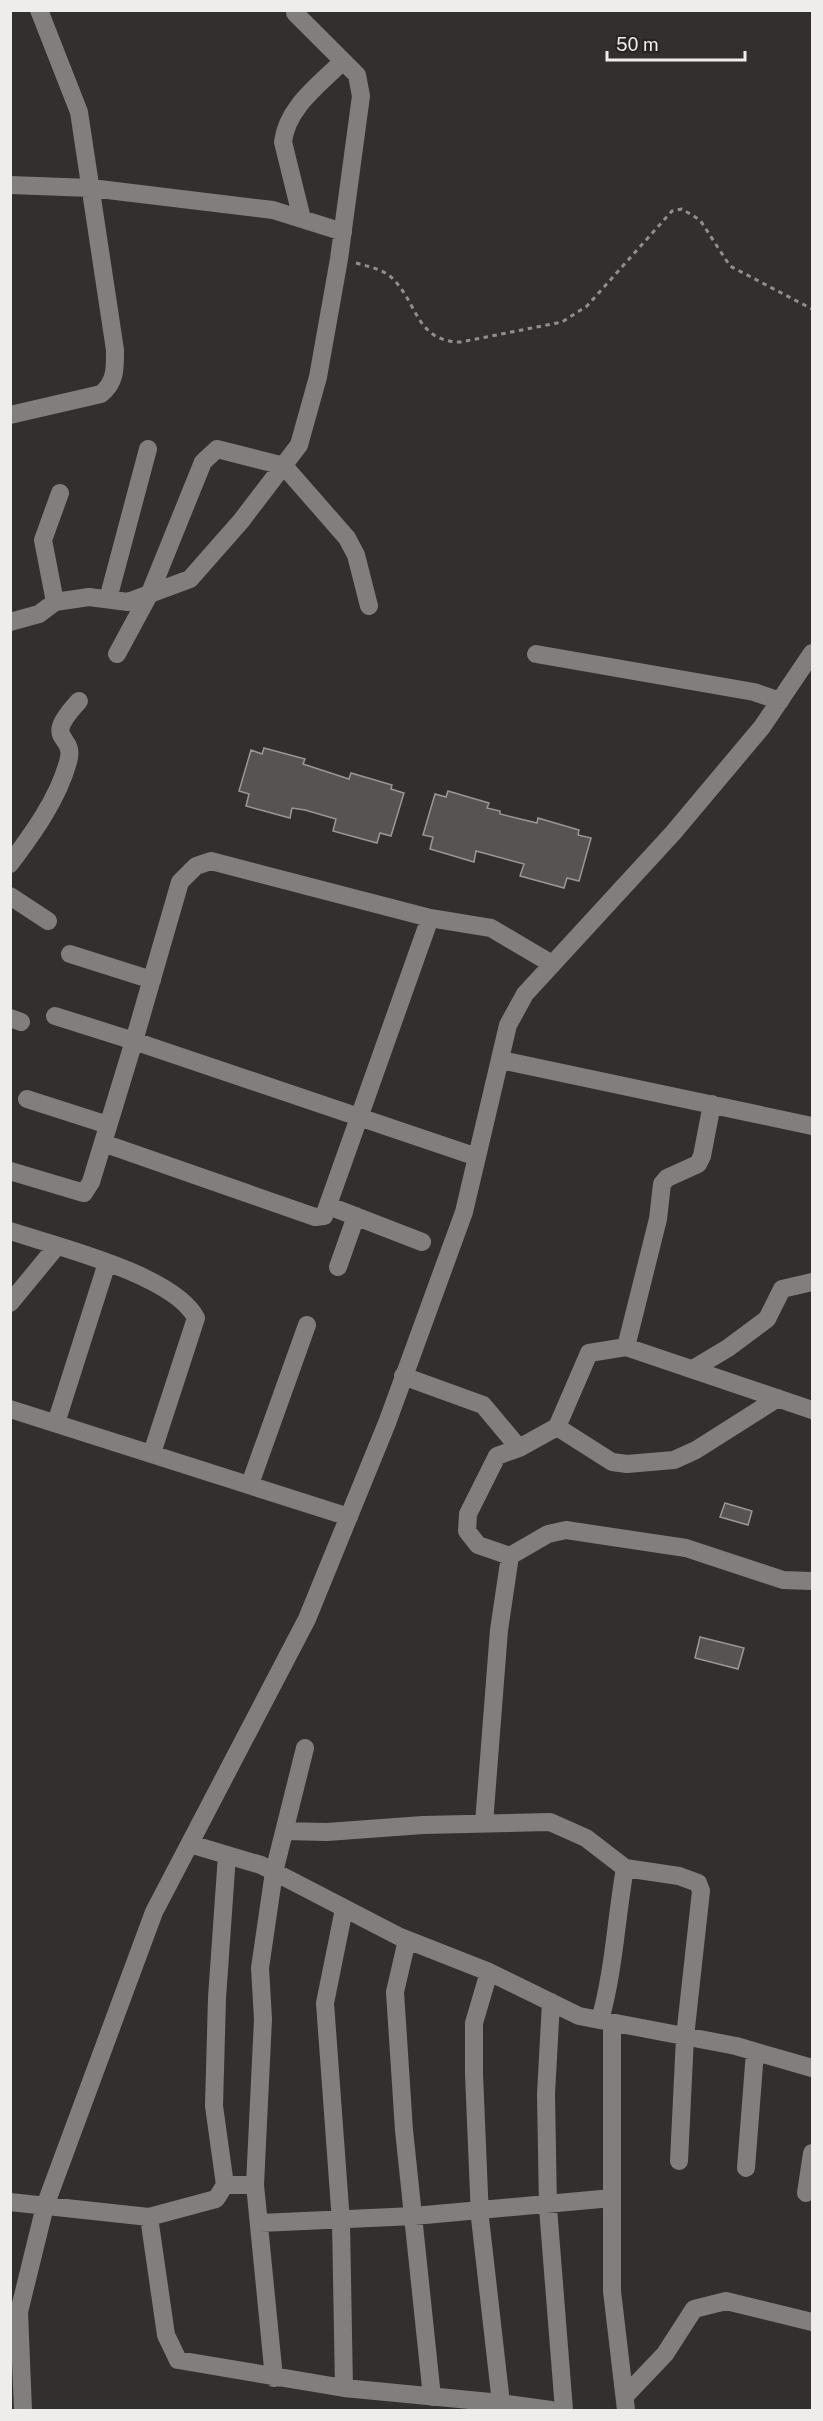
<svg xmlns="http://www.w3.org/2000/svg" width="823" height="2421" viewBox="0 0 823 2421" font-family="'Public Sans',sans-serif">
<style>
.building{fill:#585353;stroke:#9c9797;stroke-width:1.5}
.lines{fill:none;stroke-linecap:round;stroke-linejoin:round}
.path{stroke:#918e8d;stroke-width:3;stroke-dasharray:4.5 4.5;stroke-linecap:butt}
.minor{stroke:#837e7e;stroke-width:18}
</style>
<rect width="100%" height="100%" fill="#332f2f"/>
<path class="building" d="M264 748 305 759 303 764 349 779 351 773 392 785 391 789 404 793 391 836 380 833 377 843 333 831 336 819 305 810 292 808 290 818 246 806 249 794 239 791 251 750 262 754Z
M448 791 489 803 487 808 500 811V814L537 823 538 818 579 830 578 835 591 838 579 881 567 878 564 888 520 876 524 864 476 851 474 862 430 849 433 837 423 835 435 794 446 797Z
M725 1503 752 1511 748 1525 720 1517Z
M700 1637 744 1648 738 1669 695 1658Z"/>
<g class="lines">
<path class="path" d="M356 263C370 267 384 269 394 280 418 305 417 342 461 342L562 322 587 306 672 211 682 209 700 220 730 266 812 309"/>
<path class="minor" d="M10 185 91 188 273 210 343 232
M302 219 283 142C287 107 320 84 343 61
M10 415 101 394C116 382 115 368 115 350L79 112 39 10
M108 599 148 449
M55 602 43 540 60 493
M10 622 39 614 55 602 89 597 128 602 190 579 241 521 299 445 318 377 339 259 361 96 357 75 295 13
M117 654 150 593 203 462 217 449 284 466 347 538 356 555 369 606
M536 654 754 692 780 701
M10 864C33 833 58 799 68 762 77 732 39 744 79 701
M10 896 48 921
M430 918 491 928 552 964
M70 954 152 980
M55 1016 134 1041 180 882 196 866 211 861 430 918 324 1216 315 1217 103 1143
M10 1018 21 1022
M501 1060 812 1126
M27 1099 108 1125
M10 1171 84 1193 91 1182 134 1041 477 1157
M329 1206 422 1242
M10 1231C56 1246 174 1275 196 1318L152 1453
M338 1267 356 1216
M10 1303 57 1246
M626 1347 658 1219 662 1184 667 1178 698 1164 702 1156 712 1104
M693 1369 728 1348 767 1319 782 1289 812 1282
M403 1376 483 1405 519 1448
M10 1409 349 1517
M56 1423 107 1263
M557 1427 612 1462 627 1464 674 1460 696 1450 778 1398
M250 1484 307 1325
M510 1556 548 1534 566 1530 686 1548 783 1580 812 1581
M484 1823 499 1630 510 1556 478 1545 467 1531 468 1514 497 1456 519 1448 557 1427 589 1353 626 1347 812 1410
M284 1831 327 1832 423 1825 550 1822 586 1838 625 1868 679 1876 698 1883 701 1891 685 2037 679 2161
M190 1844 261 1865 400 1937 489 1972 579 2016 736 2046 812 2068
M227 1855 217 1998 214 2106 225 2185H255
M407 1940 395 1992 404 2130 432 2397
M489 1972 474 2023V2074L480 2218 501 2403
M551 2002 546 2094 548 2208 564 2410
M600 2020C614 1971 616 1919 625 1868
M612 2023V2291L626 2410
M746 2168 755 2052
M806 2193 812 2153
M10 2202 149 2217 166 2335 178 2360 344 2388 501 2403 551 2410
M149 2217 216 2199 225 2185
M260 2223 414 2216 612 2198
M274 2378 255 2185 263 2019 260 1968 274 1872 305 1748
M344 2388 341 2222 325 2003 344 1909
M625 2396 665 2354 694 2309 726 2301 812 2322
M23 2410 19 2312 45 2206 154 1912 307 1619 387 1423 464 1212 508 1025 525 994 673 833 762 727 812 653"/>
</g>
<rect width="823" height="2421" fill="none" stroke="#efedec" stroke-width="24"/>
<path d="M607 51v9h138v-9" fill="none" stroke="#efedec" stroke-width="3"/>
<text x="616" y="51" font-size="18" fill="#efedec" stroke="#292525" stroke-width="4.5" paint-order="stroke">50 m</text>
</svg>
